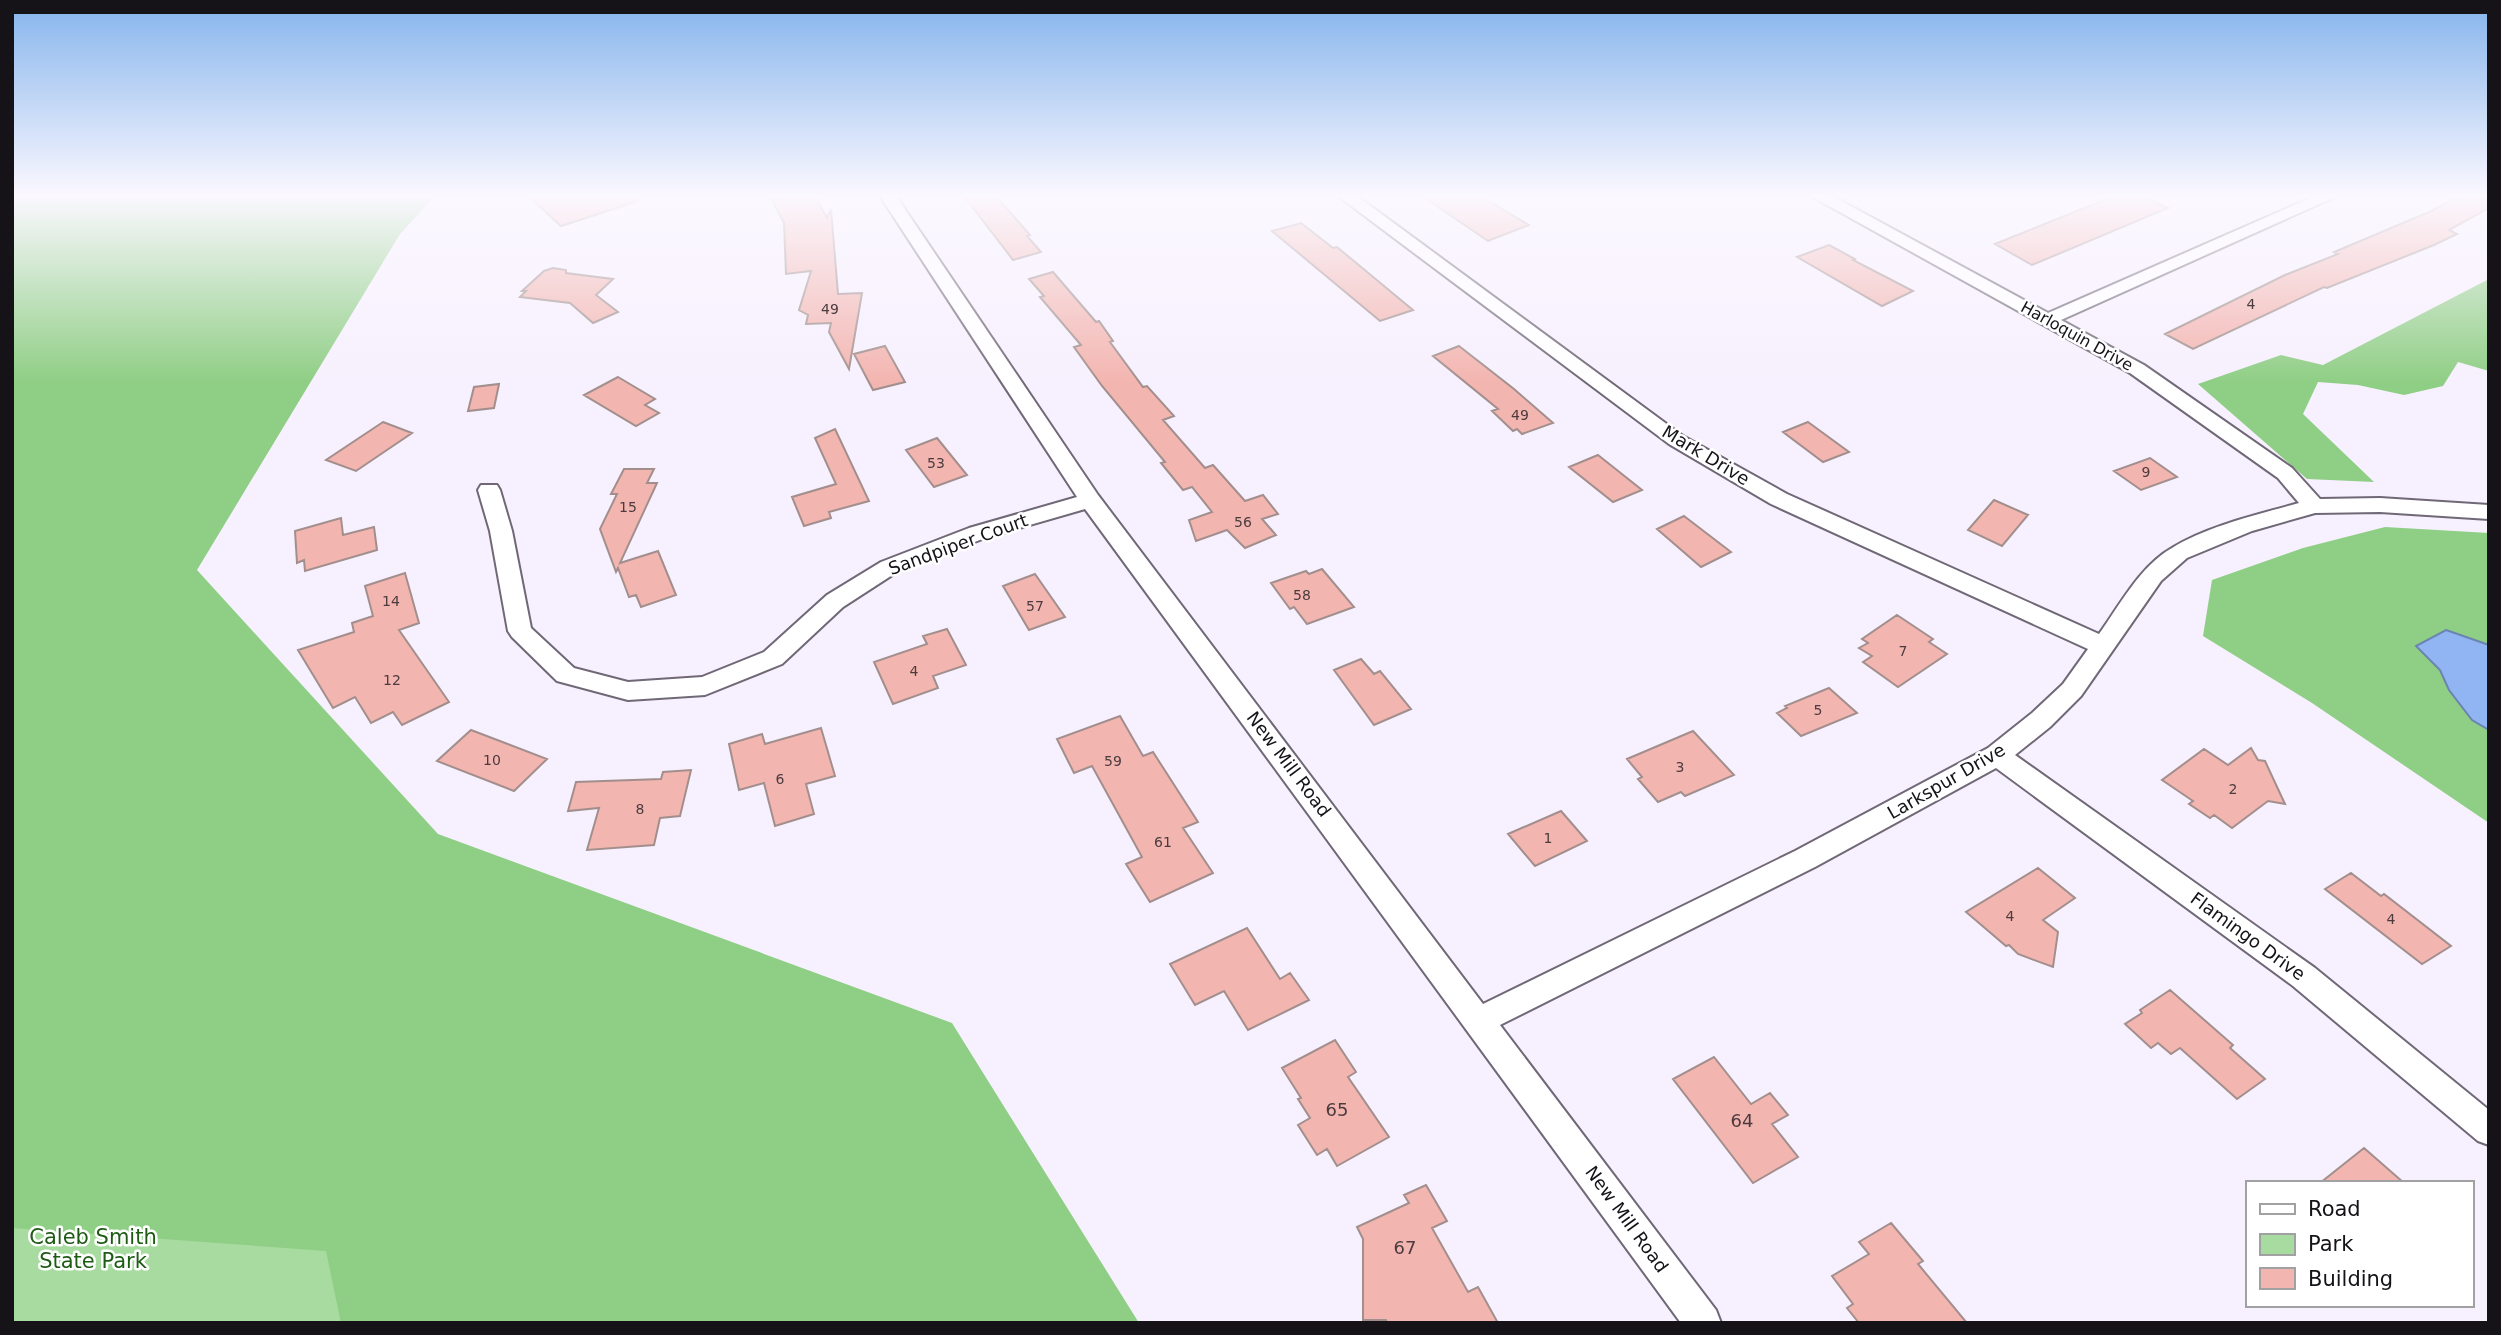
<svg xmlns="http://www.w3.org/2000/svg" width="2501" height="1335" viewBox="0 0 2501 1335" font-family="'DejaVu Sans',sans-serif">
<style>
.green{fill:#a8db9f}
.forest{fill:#8fce85}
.water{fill:#90b5f2;stroke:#6b84b1;stroke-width:2}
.building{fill:#f3b5b0;stroke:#a28f8d;stroke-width:2}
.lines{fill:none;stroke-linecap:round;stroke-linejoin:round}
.minor-casing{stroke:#706876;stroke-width:4}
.minor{fill:#fff;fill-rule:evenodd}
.labels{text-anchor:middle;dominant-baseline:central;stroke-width:5;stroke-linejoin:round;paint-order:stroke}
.number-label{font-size:14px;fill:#4c3b3e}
.far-street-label{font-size:16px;fill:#151218;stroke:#fff}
.street-label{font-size:18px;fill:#151218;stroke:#fff}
.near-number-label{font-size:18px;fill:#4c3b3e}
.near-park-label{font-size:21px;fill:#1e5c14;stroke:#fff}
</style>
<rect width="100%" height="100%" fill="#f7f0fe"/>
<path class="green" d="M12 1160 946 1323H12Z"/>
<path class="forest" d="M12 196H435L400 234 197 570 438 834 952 1023 1139 1323H341L326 1251 12 1228Z
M2489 279V371L2458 362 2443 386 2404 395 2358 385 2318 382 2303 414 2374 482 2307 479 2198 384 2281 355 2323 365Z
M2385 527 2489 533V645L2416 646 2440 670 2449 690 2472 720 2489 730V823L2312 703 2203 636 2212 580 2303 548Z"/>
<path class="water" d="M2446 630 2489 645V730L2472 720 2449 690 2440 670 2416 646Z"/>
<path class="building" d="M528 196H637L638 201 561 226Z
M788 196H815L827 218 831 209 838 294 862 293 849 369 829 332 831 323 806 324 808 315 799 310 811 271 786 274 784 223 772 200Z
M964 196H996L1030 235 1027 236 1041 252 1013 260Z
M1422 196H1480L1529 225 1488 241Z
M2114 196H2142L2168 208 2032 265 1995 244Z
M2460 196H2489V208L2449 230 2457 234 2434 245 2327 288 2324 287 2193 349 2165 334 2285 275 2338 254 2334 252 2429 212Z
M1301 223 1333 248 1337 247 1413 310 1380 321 1272 231Z
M1829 245 1855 259 1853 260 1913 291 1882 306 1797 257Z
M553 268 566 270V273L613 279 596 295 618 312 593 323 570 303 520 297 526 291H522L544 271Z
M1053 272 1096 322 1099 321 1113 341 1110 342 1143 387 1147 386 1174 416 1163 420 1205 468 1213 465 1245 501 1263 495 1278 514 1262 519 1276 535 1245 548 1227 530 1196 541 1189 520 1212 512 1192 487 1183 490 1161 463 1165 462 1102 386 1074 347 1081 345 1040 297 1044 296 1029 279Z
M885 346 905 382 873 390 854 354Z
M1459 346 1514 389 1553 423 1522 434 1517 429 1513 431 1492 411 1498 409 1433 356Z
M618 377 655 399 645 405 659 413 636 426 584 395Z
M499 384 494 408 468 411 474 387Z
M383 422 412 433 356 471 326 460Z
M1808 422 1849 452 1823 462 1783 432Z
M835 429 869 501 829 512 831 518 804 526 792 497 836 484 815 438Z
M937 438 967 475 934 487 906 450Z
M1598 455 1642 490 1613 502 1569 467Z
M2150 458 2177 477 2141 490 2114 471Z
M624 469H654L647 483H657L620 563 658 551 676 595 641 607 636 595 629 597 618 568 616 572 600 529 617 494H611Z
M1994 500 2028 515 2002 546 1968 530Z
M1684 516 1731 552 1701 567 1657 529Z
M341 518 343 535 374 527 377 550 305 571 304 560 297 563 295 531Z
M1322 569 1354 607 1307 624 1294 607 1290 609 1271 583 1306 571 1309 574Z
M405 573 419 623 399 630 449 702 402 725 393 712 371 723 355 697 333 708 298 650 354 632 352 623 373 616 365 586Z
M1035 574 1065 617 1029 630 1003 586Z
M1897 615 1933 639 1929 642 1947 654 1898 687 1863 662 1872 656 1859 648 1868 643 1862 639Z
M947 629 966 665 933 676 938 688 893 704 874 662 927 644 923 636Z
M1361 659 1374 674 1380 671 1411 709 1374 725 1334 670Z
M1829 688 1857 713 1801 736 1777 713 1787 708 1785 706Z
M1120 716 1143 756 1153 752 1198 822 1183 828 1213 873 1150 902 1126 864 1142 857 1092 766 1074 773 1057 739Z
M821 728 835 776 806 784 814 814 775 826 764 783 739 790 729 744 762 734 765 744Z
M471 730 547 759 514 791 437 761Z
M1693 731 1734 775 1685 796 1681 792 1658 802 1638 779 1642 777 1627 759Z
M2251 748 2258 760 2265 761 2285 804 2268 801 2232 828 2214 815 2210 818 2189 804 2193 801 2162 780 2204 749 2228 765Z
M691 770 680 816 660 818 654 845 587 850 599 808 568 811 576 782 661 779 663 772Z
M1561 811 1587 841 1535 866 1508 834Z
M2038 868 2075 898 2043 920 2058 932 2053 967 2018 954 2009 945 2006 946 1966 912Z
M2351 873 2381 896 2384 894 2451 946 2422 964 2325 889Z
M1247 928 1280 979 1290 973 1309 1000 1248 1030 1224 991 1195 1005 1170 964Z
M2170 990 2233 1045 2230 1048 2265 1079 2237 1099 2180 1048 2171 1054 2158 1043 2151 1048 2125 1024 2142 1013 2140 1010Z
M1335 1040 1356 1072 1348 1077 1389 1137 1337 1166 1327 1149 1317 1155 1298 1125 1310 1118 1298 1099 1301 1098 1282 1068Z
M1714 1057 1751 1104 1770 1093 1788 1115 1772 1124 1798 1157 1753 1183 1673 1079Z
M2364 1148 2404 1183H2320Z
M1426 1185 1447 1221 1432 1228 1468 1292 1478 1287 1498 1323H1387L1386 1320H1363V1239L1357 1227 1409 1203 1404 1195Z
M1891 1223 1923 1261 1918 1264 1967 1323H1859L1847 1308 1853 1304 1832 1276 1869 1254 1859 1242Z"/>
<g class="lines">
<g class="minor-casing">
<path id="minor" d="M880 196H896L1098 495 1483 1004 1795 851 1988 748 2032 713 2063 684 2088 649 1771 504 1669 444 1338 196H1357L1683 436 1787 494 2099 634C2120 605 2140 566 2172 548 2207 526 2260 514 2299 503L2278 478 2130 373 1811 196H1832L2048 313 2315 196H2337L2061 320 2144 365 2292 468 2320 499 2380 498 2489 505V519L2380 512 2315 513 2252 531 2187 558 2161 581 2081 696 2050 727 2015 755 2315 968 2489 1110V1145L2478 1141 2293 986 1996 768 1815 867 1500 1025 1716 1310 1721 1323H1681L1085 509 985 538 897 572 843 607 782 664 705 695 628 700 557 681 512 637 508 631 490 531 478 490 481 485H497L500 490 512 531 531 628 574 668 628 682 702 677 764 652 827 595 881 562 969 528 1077 497Z"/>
</g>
<use href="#minor" class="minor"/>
</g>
<linearGradient id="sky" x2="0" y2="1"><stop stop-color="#85b4ec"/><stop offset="0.51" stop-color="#fbf8ff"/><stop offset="1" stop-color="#fbf8ff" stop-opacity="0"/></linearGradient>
<rect width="2501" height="383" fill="url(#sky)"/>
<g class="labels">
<g class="number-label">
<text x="2251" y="304">4</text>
<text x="830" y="309">49</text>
<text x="1520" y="415">49</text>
<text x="936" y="463">53</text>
<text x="2146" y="472">9</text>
<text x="628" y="507">15</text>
<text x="1243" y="522">56</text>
<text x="1302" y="595">58</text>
<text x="391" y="601">14</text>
<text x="1035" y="606">57</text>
<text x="1903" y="651">7</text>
<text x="914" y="671">4</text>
<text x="392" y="680">12</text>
<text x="1818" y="710">5</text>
<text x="492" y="760">10</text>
<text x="1113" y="761">59</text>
<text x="1680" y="767">3</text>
<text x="780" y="779">6</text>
<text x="2233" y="789">2</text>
<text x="640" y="809">8</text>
<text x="1548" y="838">1</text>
<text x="1163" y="842">61</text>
<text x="2010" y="916">4</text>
<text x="2391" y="919">4</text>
</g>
<g class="far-street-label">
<text transform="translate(2077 336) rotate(29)">Harloquin Drive</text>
</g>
<g class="street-label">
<text transform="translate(1706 455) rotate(31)">Mark Drive</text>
<text transform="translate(958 544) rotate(-20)">Sandpiper Court</text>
<text transform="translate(1289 764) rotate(53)">New Mill Road</text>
<text transform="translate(1946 781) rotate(-30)">Larkspur Drive</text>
<text transform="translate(2248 936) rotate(36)">Flamingo Drive</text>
<text transform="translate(1627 1219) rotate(54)">New Mill Road</text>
</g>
<g class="near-number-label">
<text x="1337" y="1109">65</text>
<text x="1742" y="1120">64</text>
<text x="1405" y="1247">67</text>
</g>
<g class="near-park-label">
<text x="93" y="1237">Caleb Smith<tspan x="93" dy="24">State Park</tspan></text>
</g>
</g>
<rect width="2501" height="1335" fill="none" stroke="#151218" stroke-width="28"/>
<rect x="2246" y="1181" width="228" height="126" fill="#ffffff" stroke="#a1a0a3" stroke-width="2"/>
<rect x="2260" y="1204" width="35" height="10" fill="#ffffff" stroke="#a1a0a3" stroke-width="2"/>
<text x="2308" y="1216" font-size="21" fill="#151218">Road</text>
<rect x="2260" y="1234" width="35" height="21" fill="#a8db9f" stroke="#a1a0a3" stroke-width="2"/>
<text x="2308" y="1251" font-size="21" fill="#151218">Park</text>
<rect x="2260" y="1268" width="35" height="21" fill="#f3b5b0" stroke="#a1a0a3" stroke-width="2"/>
<text x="2308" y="1286" font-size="21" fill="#151218">Building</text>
</svg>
